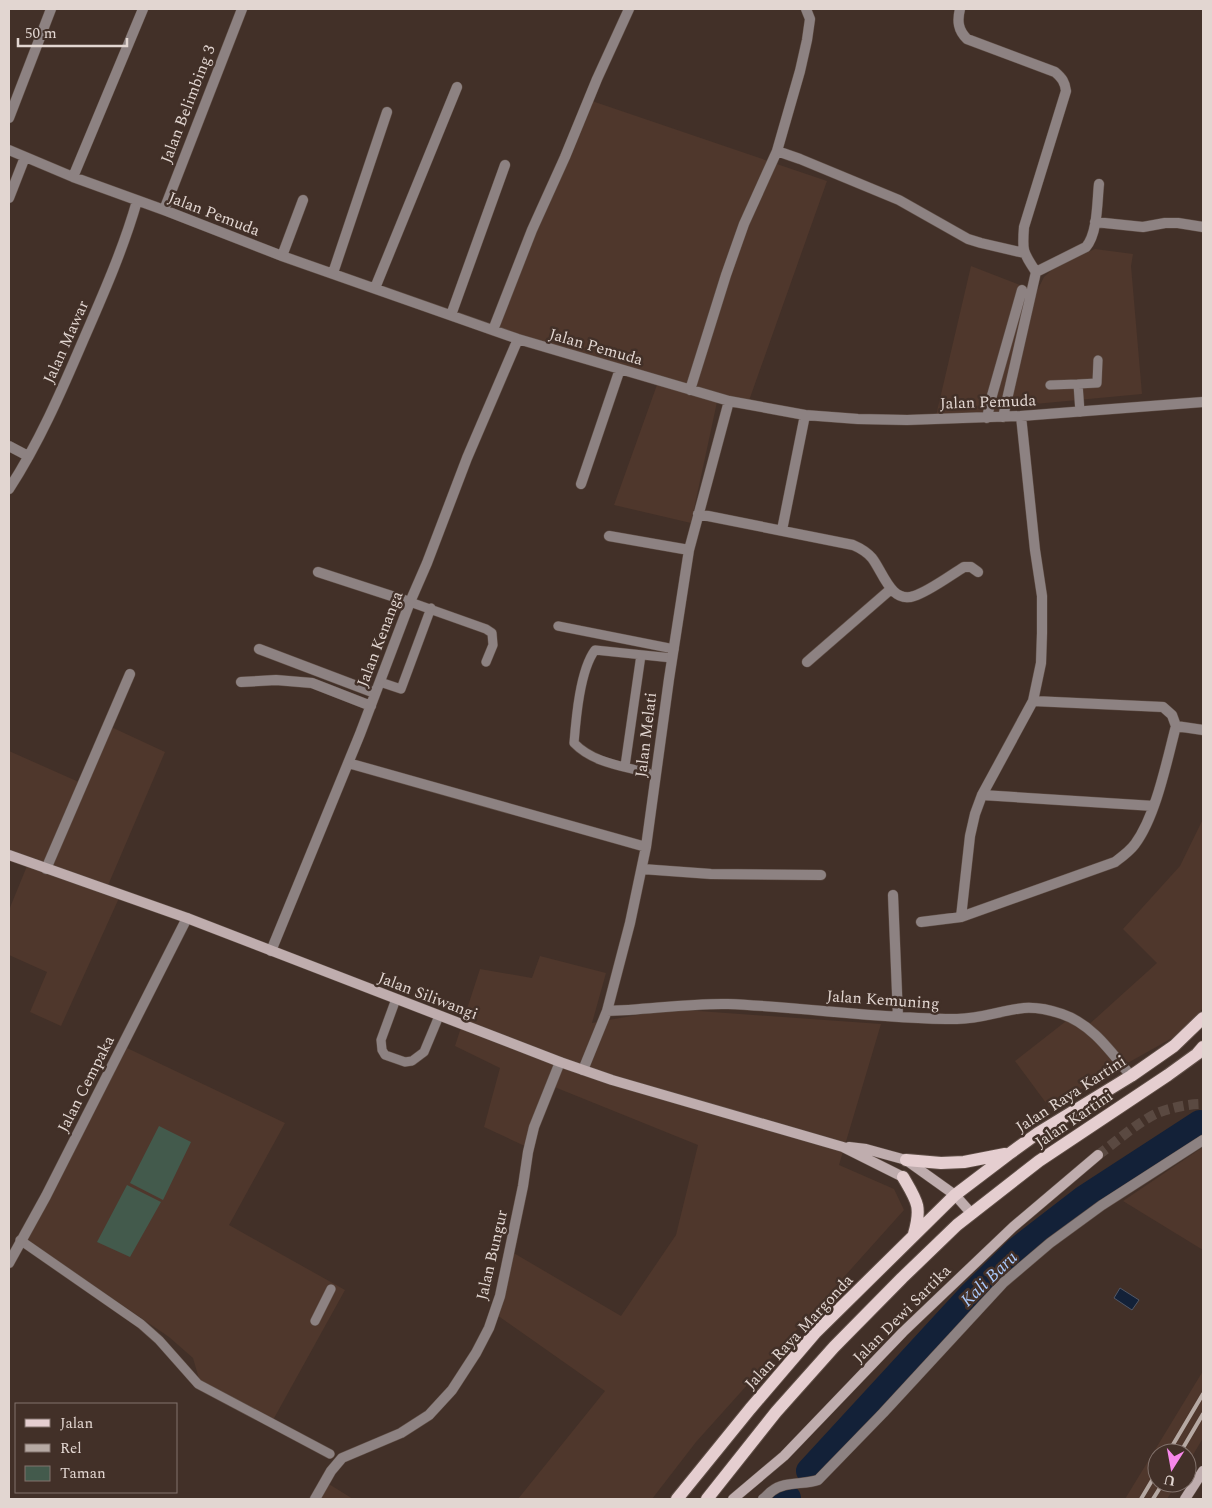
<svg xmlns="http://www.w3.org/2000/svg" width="1212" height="1508" viewBox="0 0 1212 1508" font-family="Spectral,serif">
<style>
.built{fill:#4f372c}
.green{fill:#435a4c}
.water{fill:#132138;stroke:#515766}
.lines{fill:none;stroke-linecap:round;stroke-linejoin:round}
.river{stroke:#132138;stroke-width:26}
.secondary-tunnel{stroke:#5a4941;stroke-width:10;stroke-dasharray:10 5;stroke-linecap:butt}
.lane-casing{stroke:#5f4e46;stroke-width:10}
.street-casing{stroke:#5f4e46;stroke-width:11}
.secondary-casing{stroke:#5f4e46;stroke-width:11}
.primary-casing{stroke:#5f4e46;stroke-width:14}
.lane{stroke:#8d8282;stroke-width:9}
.street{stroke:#8d8282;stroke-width:10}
.secondary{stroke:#bfadae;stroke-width:10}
.primary{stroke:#e5ced0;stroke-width:12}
.rail{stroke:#b6a9a3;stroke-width:4}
.labels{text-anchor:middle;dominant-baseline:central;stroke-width:5;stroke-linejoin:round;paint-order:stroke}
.street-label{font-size:16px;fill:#e2d6d1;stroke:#423028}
.water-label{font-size:18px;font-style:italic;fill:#abcafc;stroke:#423028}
</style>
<rect width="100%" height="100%" fill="#423028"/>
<path class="built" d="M589 100 827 181 746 409 717 402 691 523 614 505 658 382 486 334 514 264Z
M1095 249 1133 254 1131 266 1142 394 1013 406 1010 404 1037 291 1044 277 1056 266Z
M971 266 1030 289 1002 417 935 420Z
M109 726 165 752 106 890 119 898 61 1026 30 1012 47 972 9 955V910L27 866 9 859V751L81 783Z
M1203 819V1008L1183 1032 1049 1107 1015 1061 1070 1018 1085 1028 1157 963 1123 929 1180 866Z
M540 956 606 973 592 1023 671 1009 881 1024 839 1165 894 1189 904 1210 696 1442 652 1499H518L605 1391 497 1315 512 1252 621 1316 676 1235 698 1145 552 1086 527 1147 484 1127 500 1068 455 1046 480 969 532 978Z
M127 1048 285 1123 229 1225 345 1290 273 1420 200 1382 193 1358 169 1337 27 1240Z
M1203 1147V1250L1123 1201Z
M1203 1371V1438L1187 1465V1453H1157V1483H1177L1167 1499H1125Z
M324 1481 353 1499H315Z"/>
<path class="green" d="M159 1126 191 1142 163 1200 130 1183Z
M127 1185 161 1202 130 1257 97 1242Z"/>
<path class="water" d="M1120 1288 1139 1300 1132 1310 1114 1298Z"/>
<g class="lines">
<path class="river" d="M809 1471 970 1296 1017 1250 1083 1199 1200 1123
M786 1499 788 1498"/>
<path class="secondary-tunnel" d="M1098 1155C1116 1142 1140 1120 1160 1112 1174 1107 1189 1104 1203 1104"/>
<g class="lane-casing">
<path id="lane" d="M1050 385 1078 384
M1080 412 1078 384 1097 383 1098 360
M410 602 486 629 492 633 493 645 486 662
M558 626 674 649
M380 682 401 689 431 608
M625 766 641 655
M648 773C623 766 593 763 574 743 576 718 580 670 595 650L672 658
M396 999 381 1040 382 1050 385 1055 405 1062 412 1061 424 1052 439 1016
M20 1240 141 1324 159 1340 198 1384 330 1454
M315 1321 331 1289"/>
</g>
<g class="street-casing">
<path id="street" d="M960 9C957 21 958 30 967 39L1055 72C1062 78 1065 82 1066 91L1024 227C1022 252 1023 252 1036 272L1003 417
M9 118 51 9
M9 150 73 177 164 210 282 256 518 339 729 401 805 415 858 419 907 420 1021 416 1203 402
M777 151 800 71 807 40 810 19 806 9
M73 177 143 9
M9 198 25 157
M164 210 242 9
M1095 222 1143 227 1165 223H1178L1203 227
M282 256 303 200
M1036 272 1086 247C1098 233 1097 201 1099 184
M333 273 387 112
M375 288 457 87
M451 315 505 165
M493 330 532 230 565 157 597 79 629 9
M690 390 726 275 744 224 777 151 800 159 899 200 968 239 981 243 1024 253
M987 418 991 399 1022 290
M9 446 28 456
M581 484 620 369
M9 489C39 443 61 392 82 343 102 297 123 250 137 201
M698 514 853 545C860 548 866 551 872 558 883 572 891 604 914 596 928 592 951 575 964 567H971L978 572
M782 530 805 415
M609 536 689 550
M318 572 410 602
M259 649 375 693
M807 662 891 589
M241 682 276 680 312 683 371 706
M1176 726 1203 730
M348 763 646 847
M982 795 1154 806
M46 869 130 674
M642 869 711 874 821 875
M893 895 898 1017
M961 917 970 836 975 814 982 795 1033 701
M921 922 961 917 1115 862C1123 856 1130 851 1135 844 1156 816 1167 760 1176 726L1172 715 1163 707 1033 701 1041 663 1042 633V596L1035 550 1021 416
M271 951 360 734 410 602 427 563 467 458 518 339
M607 1011C647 1010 688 1003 728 1004 804 1007 881 1019 957 1019 981 1019 1002 1010 1024 1008 1037 1007 1050 1010 1062 1014 1092 1024 1111 1052 1131 1076
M583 1070 607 1011 630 923 646 847 669 679 689 550 729 401
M9 1263 46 1196 187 918
M315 1499 331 1471 342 1458 401 1433 429 1415 452 1390 476 1353 489 1328 500 1296 523 1186 528 1152 534 1127 560 1062
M763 1499C766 1497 769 1493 772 1491 784 1481 804 1485 818 1480L883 1413 1003 1283 1050 1243 1102 1205 1203 1140"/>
</g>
<g class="secondary-casing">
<path id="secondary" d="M9 855 187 918 560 1062 612 1080 843 1147 903 1177
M849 1147 866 1149 906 1160 955 1195 971 1213
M733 1499 784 1456 903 1332 1013 1227 1098 1155
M1185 1499 1203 1471"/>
</g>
<g class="primary-casing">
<path id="primary" d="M906 1160 941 1163 964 1162 1005 1154
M903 1177C917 1201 922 1206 914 1234
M677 1499 750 1409 815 1333 955 1195 1009 1154 1038 1133 1131 1076 1174 1046 1203 1018
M707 1499 776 1412 834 1347 902 1278 957 1225 1039 1161 1168 1075 1197 1054 1203 1047"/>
</g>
<use href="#lane" class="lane"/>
<use href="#street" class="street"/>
<use href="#secondary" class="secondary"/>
<use href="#primary" class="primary"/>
<path class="rail" d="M1168 1453 1203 1394
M1180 1453 1203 1414
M1141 1499 1157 1472
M1153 1499 1163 1483"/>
</g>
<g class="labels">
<g class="street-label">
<text transform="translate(188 104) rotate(-69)">Jalan Belimbing 3</text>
<text transform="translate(214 214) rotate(21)">Jalan Pemuda</text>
<text transform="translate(66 342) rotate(-66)">Jalan Mawar</text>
<text transform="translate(596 347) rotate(16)">Jalan Pemuda</text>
<text transform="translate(988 402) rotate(-2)">Jalan Pemuda</text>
<text transform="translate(380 639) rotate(-69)">Jalan Kenanga</text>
<text transform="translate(646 735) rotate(-83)">Jalan Melati</text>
<text transform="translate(428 996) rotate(21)">Jalan Siliwangi</text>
<text transform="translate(883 1000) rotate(4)">Jalan Kemuning</text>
<text transform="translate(86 1084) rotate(-63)">Jalan Cempaka</text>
<text transform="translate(1071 1094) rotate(-33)">Jalan Raya Kartini</text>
<text transform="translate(1074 1119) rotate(-34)">Jalan Kartini</text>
<text transform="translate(492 1255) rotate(-77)">Jalan Bungur</text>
<text transform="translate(902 1314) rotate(-45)">Jalan Dewi Sartika</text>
<text transform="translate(799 1332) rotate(-47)">Jalan Raya Margonda</text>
</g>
<g class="water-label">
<text transform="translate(989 1279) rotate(-44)">Kali Baru</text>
</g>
</g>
<rect width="1212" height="1508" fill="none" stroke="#e2d6d1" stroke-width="20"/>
<rect x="15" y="1403" width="162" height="90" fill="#423028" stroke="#82726c"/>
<rect x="25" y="1419" width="25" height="8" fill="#e5ced0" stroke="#82726c"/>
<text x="60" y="1428" font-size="15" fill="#e2d6d1">Jalan</text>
<rect x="25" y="1444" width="25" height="8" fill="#b6a9a3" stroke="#82726c"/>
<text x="60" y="1453" font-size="15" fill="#e2d6d1">Rel</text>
<rect x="25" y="1466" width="25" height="15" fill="#435a4c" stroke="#82726c"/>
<text x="60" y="1478" font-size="15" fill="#e2d6d1">Taman</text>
<g transform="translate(1172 1468) rotate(191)"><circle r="24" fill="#423028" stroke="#82726c"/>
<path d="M0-4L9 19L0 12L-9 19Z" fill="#f888eb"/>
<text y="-8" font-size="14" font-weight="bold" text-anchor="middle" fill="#e2d6d1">U</text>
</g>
<path d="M18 38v8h109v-8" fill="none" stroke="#e2d6d1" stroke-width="2.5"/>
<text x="25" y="38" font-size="15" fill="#e2d6d1" stroke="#423028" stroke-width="4" paint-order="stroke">50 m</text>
</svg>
